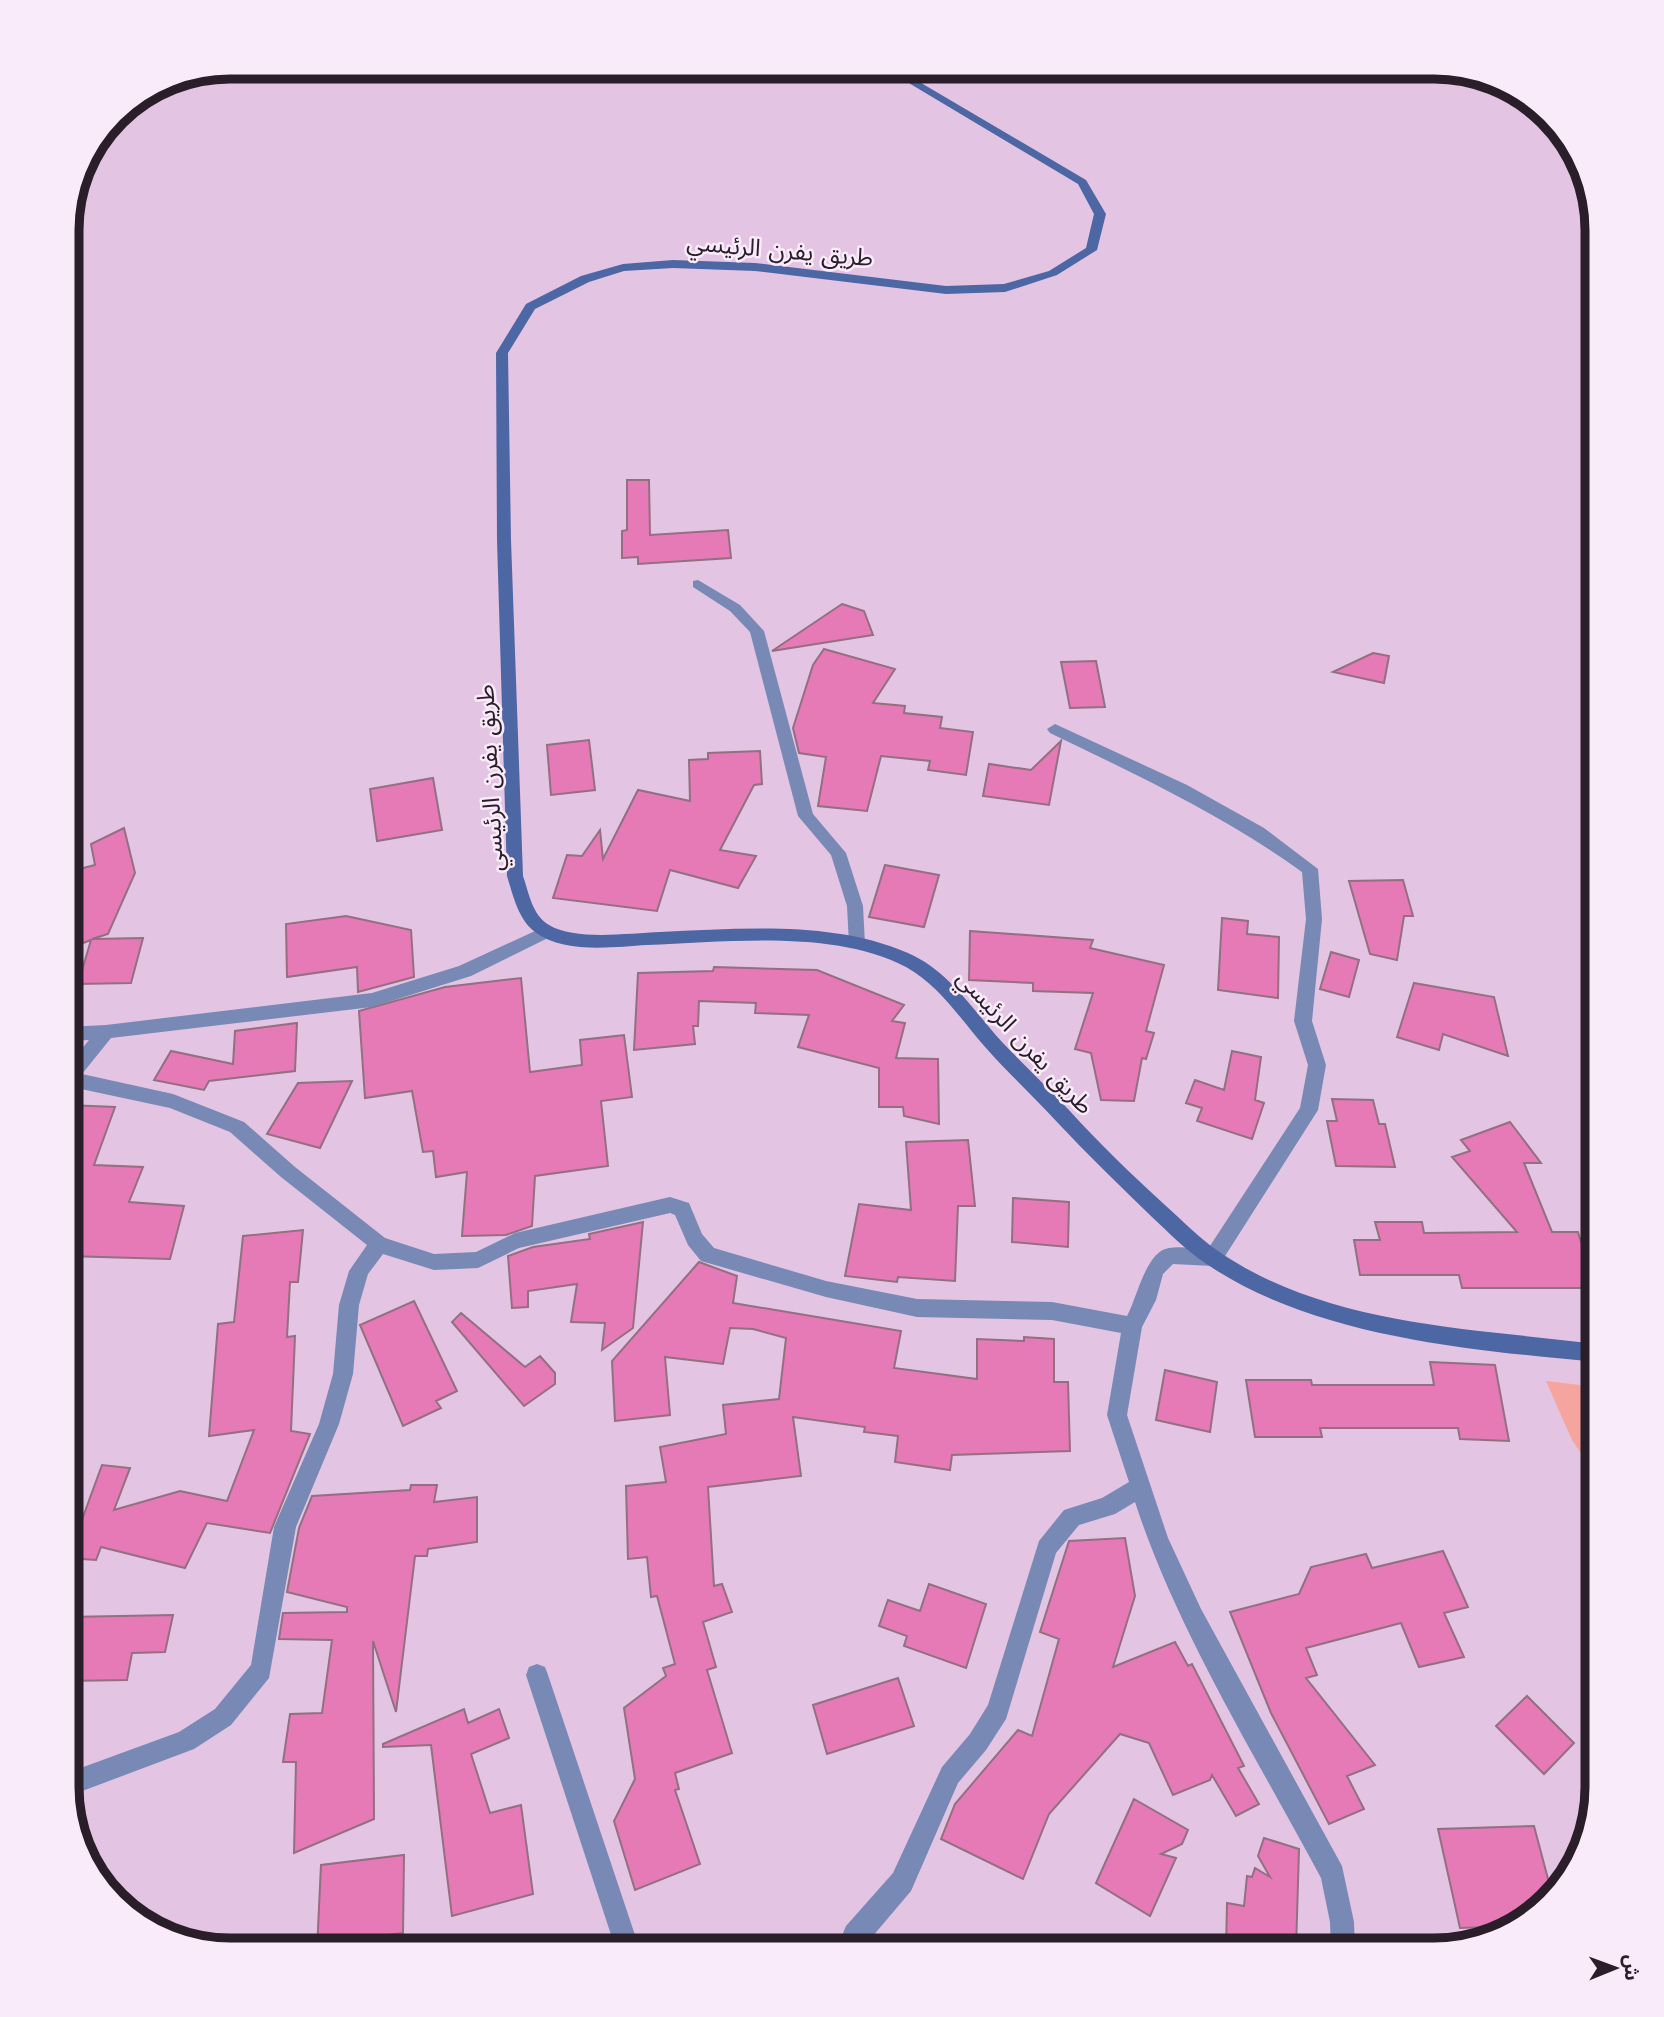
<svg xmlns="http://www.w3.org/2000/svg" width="1664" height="2017" viewBox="0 0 1664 2017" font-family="'Work Sans','Noto Sans Arabic',sans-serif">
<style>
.green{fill:#f5a59d}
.building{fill:#e67ab7;stroke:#936f81;stroke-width:2}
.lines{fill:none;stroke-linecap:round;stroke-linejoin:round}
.street{fill:#7789b4;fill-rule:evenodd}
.secondary{fill:#4d66a4;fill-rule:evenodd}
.labels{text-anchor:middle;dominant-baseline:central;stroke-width:5;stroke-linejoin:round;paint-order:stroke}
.street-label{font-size:24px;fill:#291e29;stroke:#faebfa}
.rim{fill:none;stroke:#291e29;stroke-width:9}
</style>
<rect width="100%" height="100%" fill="#e3c4e2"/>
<path class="green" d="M1546 1381 1597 1387V1477L1572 1440Z"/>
<path class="building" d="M627 480H649L650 535 728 530 731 558 638 564V557L622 558V531L627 530Z
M842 604 864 611 873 635 772 651Z
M824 649 895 669 873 703 905 706 904 713 942 717 940 728 973 732 966 775 928 770 930 761 881 756 867 811 818 806 826 757 799 753 793 728 813 665Z
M1373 653 1389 656 1384 683 1333 672Z
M1096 661 1105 707 1070 708 1061 662Z
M589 740 595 790 551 795 547 745Z
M1061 741 1049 805 983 796 989 764 1031 770Z
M760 751 762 784 754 785 720 850 756 856 738 888 670 870 657 911 553 898 567 855 582 856 600 830 603 859 638 790 690 801 689 760 708 759V753Z
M433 778 442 830 377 841 370 789Z
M124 828 135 873 108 934 92 939 143 938 131 983 78 984 91 940 67 949V872L95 865 91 844Z
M885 865 939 875 924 927 869 917Z
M1403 880 1413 916H1404L1397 960 1370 954 1349 881Z
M346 916 411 930 414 977 358 992 357 967 287 977 286 924Z
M1222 918 1248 921 1247 934 1279 937 1278 998 1218 990Z
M970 931 1093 940 1090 948 1164 965 1146 1031 1154 1033 1146 1059 1142 1058 1134 1101 1101 1100 1091 1053 1075 1049 1093 993 1033 991V983L969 980Z
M1331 952 1359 960 1349 997 1320 989Z
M714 967 817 970 904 1005 892 1021 905 1023 896 1058 938 1059 939 1124 904 1116 903 1107H879V1068L798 1047 809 1015 755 1013 756 1003 699 1001 698 1026H693L695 1044 634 1050 638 973 713 971Z
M521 978 530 1072 582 1065 580 1040 624 1035 632 1097 601 1101 608 1166 535 1176 532 1226 506 1235 462 1236 467 1172 436 1177 433 1151 423 1152 412 1091 365 1098 359 1011 445 987Z
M1414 983 1494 997 1508 1056 1443 1034 1439 1050 1397 1037Z
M297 1023 295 1071 209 1081 204 1090 154 1080 171 1051 233 1064 235 1031Z
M1232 1051 1261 1057 1255 1100 1264 1103 1252 1139 1197 1121 1202 1108 1186 1103 1195 1080 1224 1090Z
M352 1081 320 1148 267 1134 298 1083Z
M1332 1099 1373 1100 1379 1124H1385L1395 1167 1336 1166 1327 1121H1337Z
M67 1105 115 1107 94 1165 143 1167 129 1202 184 1206 170 1259 67 1256Z
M1510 1122 1541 1163H1524L1552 1232H1578L1595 1288H1462L1459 1275H1360L1354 1240H1380L1375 1222H1422L1424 1233 1517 1232 1452 1157 1470 1151 1461 1140Z
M968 1140 975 1206H958L955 1281 898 1277 897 1282 845 1276 859 1204 911 1210 906 1142Z
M1013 1198 1069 1202 1068 1247 1012 1242Z
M643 1222 633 1328 602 1350 605 1323 571 1322 577 1284 528 1291V1307L512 1308 508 1256 533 1247 590 1239 589 1234Z
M303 1230 298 1282H290L287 1337 295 1336 291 1431 310 1434 270 1533 207 1523 185 1568 101 1547 96 1560 68 1558 102 1465 130 1468 114 1510 180 1491 227 1501 254 1430 209 1436 218 1324 234 1322 243 1236Z
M699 1262 737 1276 733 1303 901 1331 894 1368 977 1379V1339L1024 1341V1337L1054 1339V1382H1068L1070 1451 952 1455 950 1470 895 1462 898 1436 864 1432 865 1427 793 1417 801 1476 708 1487 714 1586 722 1584 732 1612 703 1622 716 1667 707 1670 732 1753 675 1773 679 1789 675 1790 700 1864 635 1890 614 1821 635 1779 624 1708 666 1676 663 1668 675 1664 657 1596 651 1597 647 1557 628 1559 626 1486 666 1482 660 1447 726 1434 723 1405 779 1399 786 1338 753 1329 730 1328 723 1364 665 1357 670 1415 615 1421 612 1361Z
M414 1301 457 1391 436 1401 441 1408 403 1426 360 1325Z
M461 1313 525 1367 540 1356 555 1373V1384L524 1406 452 1322Z
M1430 1362 1495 1365 1509 1441 1460 1439 1458 1428H1320L1322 1437H1255L1246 1380H1311L1312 1385H1434Z
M1165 1370 1217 1382 1210 1432 1156 1420Z
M411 1485H437L434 1502 477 1497V1542L428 1549 427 1556H415L396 1712 373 1641 374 1819 294 1853 296 1762H283L290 1714 322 1713 332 1640 279 1639 283 1613 347 1612V1607L287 1592 299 1528 312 1496 410 1490Z
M1125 1538 1135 1596 1113 1667 1175 1642 1188 1666 1192 1664 1244 1766 1238 1768 1259 1804 1236 1816 1212 1775 1210 1780 1173 1795 1149 1743 1120 1734 1049 1814 1023 1879 941 1839 955 1804 1018 1730 1032 1736 1059 1639 1040 1632 1069 1541Z
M1443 1551 1468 1607 1444 1613 1464 1657 1419 1667 1401 1623 1306 1648 1317 1675 1306 1678 1375 1765 1347 1776 1364 1809 1329 1824 1271 1713 1230 1612 1299 1594 1311 1567 1366 1554 1372 1568Z
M929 1584 986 1604 966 1668 904 1646 907 1636 879 1626 888 1600 920 1611Z
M173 1615 165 1652 132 1653 127 1680 67 1681V1617Z
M898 1678 914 1726 827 1754 813 1705Z
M1527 1696 1574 1743 1544 1774 1496 1726Z
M464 1709 468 1723 499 1709 509 1738 471 1754 490 1813 521 1805 533 1894 452 1916 431 1745 383 1747V1744Z
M1134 1799 1188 1830 1182 1844 1161 1854 1176 1858 1150 1916 1096 1883Z
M1534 1826 1552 1894 1525 1923 1516 1926 1460 1928 1438 1829Z
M1264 1838 1299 1849 1296 1950H1226L1227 1903 1244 1906 1247 1876 1252 1877 1255 1868 1270 1877 1258 1856Z
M404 1855 403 1933 348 1940V1950H317L321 1865Z"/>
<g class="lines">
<path class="street" d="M698 580 740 605 764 631 813 814 846 853 863 906 865 944 863 948H851L849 944 847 906 831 855 798 816 750 632 730 611 693 587V581Z
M1055 724 1187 785 1264 828 1318 869 1322 919 1312 1021 1326 1065 1318 1110 1220 1264 1213 1266 1173 1264 1163 1274 1156 1300 1142 1327 1127 1415 1168 1538 1201 1609 1342 1866 1354 1922 1355 1950H1331L1330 1922 1321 1878C1257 1758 1177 1631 1135 1502L1115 1514 1079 1525 1056 1553 1006 1719 986 1750 958 1783 911 1891 861 1950H836L846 1926 893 1873 942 1767 970 1734 988 1705 1039 1541 1064 1510 1102 1498 1129 1482 1107 1415 1121 1333 1052 1320 917 1317 826 1297 701 1261 688 1245 675 1215 670 1213 519 1248 478 1268 434 1270 383 1254 368 1274 359 1305 353 1374 339 1424 296 1527 269 1678 231 1725 194 1749 69 1796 67 1773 179 1732 215 1709 251 1665 274 1527 319 1424 333 1374 339 1305 349 1271 367 1245 281 1177 230 1132 170 1108 67 1086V1067L89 1040 67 1041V1027L106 1025 372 993 459 966 546 926 552 928 554 932 552 936 471 976 372 1007 111 1038 82 1074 173 1094 244 1122 295 1167 385 1238 434 1254 476 1252 515 1233 670 1197 689 1203 702 1234 714 1248 826 1281 917 1299 1052 1302 1127 1316C1137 1298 1146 1251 1169 1248 1181 1246 1196 1249 1208 1249L1300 1108 1308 1065 1294 1021 1306 919 1302 872C1223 815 1137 775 1050 733L1047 729Z
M537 1664 545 1667 548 1675 640 1950H616L526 1675 529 1667Z"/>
<path class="secondary" d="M882 67H894L1086 180 1106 214 1097 250 1057 275 1005 292 946 294 755 271 673 268 624 271 589 282 535 309 508 353 511 540 523 876C529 893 532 915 549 925 575 941 629 933 660 932 741 929 831 920 908 953 949 971 973 1010 1002 1042 1024 1065 1046 1086 1068 1109 1099 1143 1132 1175 1166 1206 1183 1221 1199 1238 1218 1251 1327 1326 1470 1328 1597 1344V1362C1470 1350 1313 1337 1205 1263 1186 1250 1169 1233 1152 1217 1120 1186 1088 1155 1057 1122 1034 1097 1009 1074 986 1048 961 1020 940 986 906 967 835 929 726 942 647 945 613 947 564 954 535 932 518 919 513 895 507 876L497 540 496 353 526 304 581 276 623 264 673 260 755 263 946 286 1004 284 1049 271 1086 248 1094 214 1078 184Z"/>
</g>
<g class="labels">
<g class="street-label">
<text transform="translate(780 250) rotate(5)">طريق يفرن الرئيسي</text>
<text transform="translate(490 778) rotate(-93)">طريق يفرن الرئيسي</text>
<text transform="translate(1025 1042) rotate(47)">طريق يفرن الرئيسي</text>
</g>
</g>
<path d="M0 0H1664V2017H0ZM230 79H1434A151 151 0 0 1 1585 230V1787A151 151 0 0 1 1434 1938H230A151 151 0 0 1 79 1787V230A151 151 0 0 1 230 79Z" fill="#faebfa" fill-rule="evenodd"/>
<path class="rim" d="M230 79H1434A151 151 0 0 1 1585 230V1787A151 151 0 0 1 1434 1938H230A151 151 0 0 1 79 1787V230A151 151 0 0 1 230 79Z"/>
<g transform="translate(1615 1968) rotate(89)" stroke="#faebfa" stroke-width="5" paint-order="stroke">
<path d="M0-5L12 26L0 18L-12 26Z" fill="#291e29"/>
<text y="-10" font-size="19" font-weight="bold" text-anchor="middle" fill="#291e29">ش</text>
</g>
</svg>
